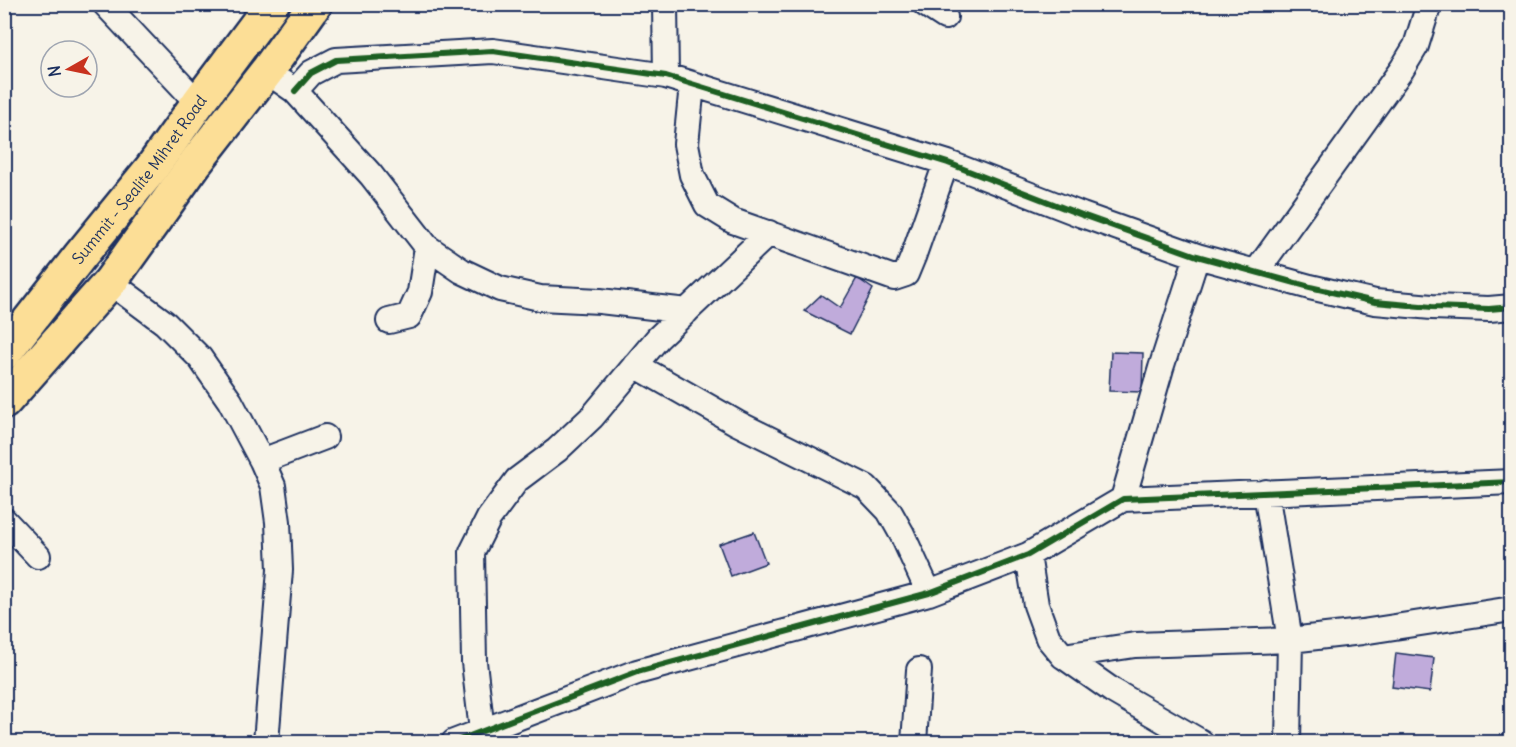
<svg xmlns="http://www.w3.org/2000/svg" width="1516" height="747" viewBox="0 0 1516 747" font-family="Delius,sans-serif">
<style>
.building{fill:#c0abdb;stroke:#1b2f5e;stroke-width:1.5}
.lines{fill:none;stroke-linecap:round;stroke-linejoin:round}
.street-casing{stroke:#1b2f5e;stroke-width:28}
.primary-casing{stroke:#1b2f5e;stroke-width:38}
.street{stroke:#f7f3e8;stroke-width:24}
.primary{stroke:#fcde96;stroke-width:33}
.cycleway-casing{stroke:#f7f3e8;stroke-width:10}
.cycleway{stroke:#1b5e20;stroke-width:6}
.labels{text-anchor:middle;dominant-baseline:central;stroke-width:4.5;stroke-linejoin:round;paint-order:stroke}
.street-label{font-size:16px;fill:#1b2f5e;stroke:#f7f3e8}
</style>
<rect width="100%" height="100%" fill="#f7f3e8"/>
<filter id="ink" filterUnits="userSpaceOnUse"><feTurbulence type="fractalNoise" baseFrequency=".0167" numOctaves="2"/><feDisplacementMap in="SourceGraphic" scale="12" xChannelSelector="R" yChannelSelector="G"/><feConvolveMatrix kernelMatrix="1 2 1 2 8 2 1 2 1" color-interpolation-filters="sRGB"/></filter>
<g filter="url(#ink)">
<path class="building" d="M857 278 873 289 850 334 804 311 821 295 840 308Z
M1111 352 1143 353 1142 392 1109 391Z
M754 532 766 563 731 576 719 544Z
M1396 653 1434 658 1430 692 1392 687Z"/>
<g class="lines">
<g class="street-casing">
<path id="street" d="M105 4 198 103
M665 4 666 76
M925 4 945 17
M282 82 295 91 371 175 427 247 462 271 500 289 540 298 600 301 687 311
M692 85 686 144 692 175 707 205 733 221 894 278 906 274 913 257 946 163
M295 91 311 73 336 60 493 51 666 76 948 163 1082 215 1197 256 1310 287 1375 302 1432 307 1489 309 1512 307
M1256 272 1402 69 1416 46 1429 4
M110 282 165 323 200 358 230 401 262 461 273 486 278 522 280 570 266 742
M389 321 409 316 420 292 427 247
M635 365 737 423 866 487 889 511 902 534 929 593
M262 461 325 437
M1266 492 1290 640 1288 742
M1123 499 1161 368 1197 256
M4 520 38 556
M1028 555 1036 605 1048 638 1063 656 1135 645 1290 640 1362 632 1512 609
M1063 656 1113 691 1201 742
M482 731 474 662 472 552 489 518 517 480 557 450 592 417 658 338 769 233
M454 742 637 672 929 593 1028 555 1123 499 1512 482
M914 742 919 670"/>
</g>
<g class="primary-casing">
<g id="primary">
<path id="s1" d="M4 353 80 256 151 169 198 103 272 4"/>
<path d="M4 402 110 282 196 162 267 71 315 4"/>
</g>
</g>
<use href="#street" class="street"/>
<use href="#primary" class="primary"/>
<g class="cycleway-casing">
<path id="cycleway" d="M295 91 311 73 336 60 493 51 666 76 948 163 1082 215 1197 256 1310 287 1375 302 1432 307 1489 309 1512 307
M454 742 637 672 929 593 1028 555 1123 499 1512 482"/>
</g>
<use href="#cycleway" class="cycleway"/>
</g>
</g>
<g class="labels">
<g class="street-label">
<text stroke="none"><textPath href="#s1" startOffset="220">Summit - Sealite Mihret Road</textPath></text>
</g>
</g>
<rect width="1516" height="747" fill="none" stroke="#f7f3e8" stroke-width="24"/>
<rect x="12" y="12" width="1492" height="723" fill="none" stroke="#1b2f5e" stroke-width="2" filter="url(#ink)"/>
<g transform="translate(69 69) rotate(261)"><circle r="28" fill="#f7f3e8" stroke="#9fa5b1" stroke-width="1.5"/>
<path d="M0-4.5L10 22L0 15L-10 22Z" fill="#c8321e"/>
<text y="-9" font-size="16" font-weight="bold" text-anchor="middle" fill="#1b2f5e">N</text>
</g>
</svg>
